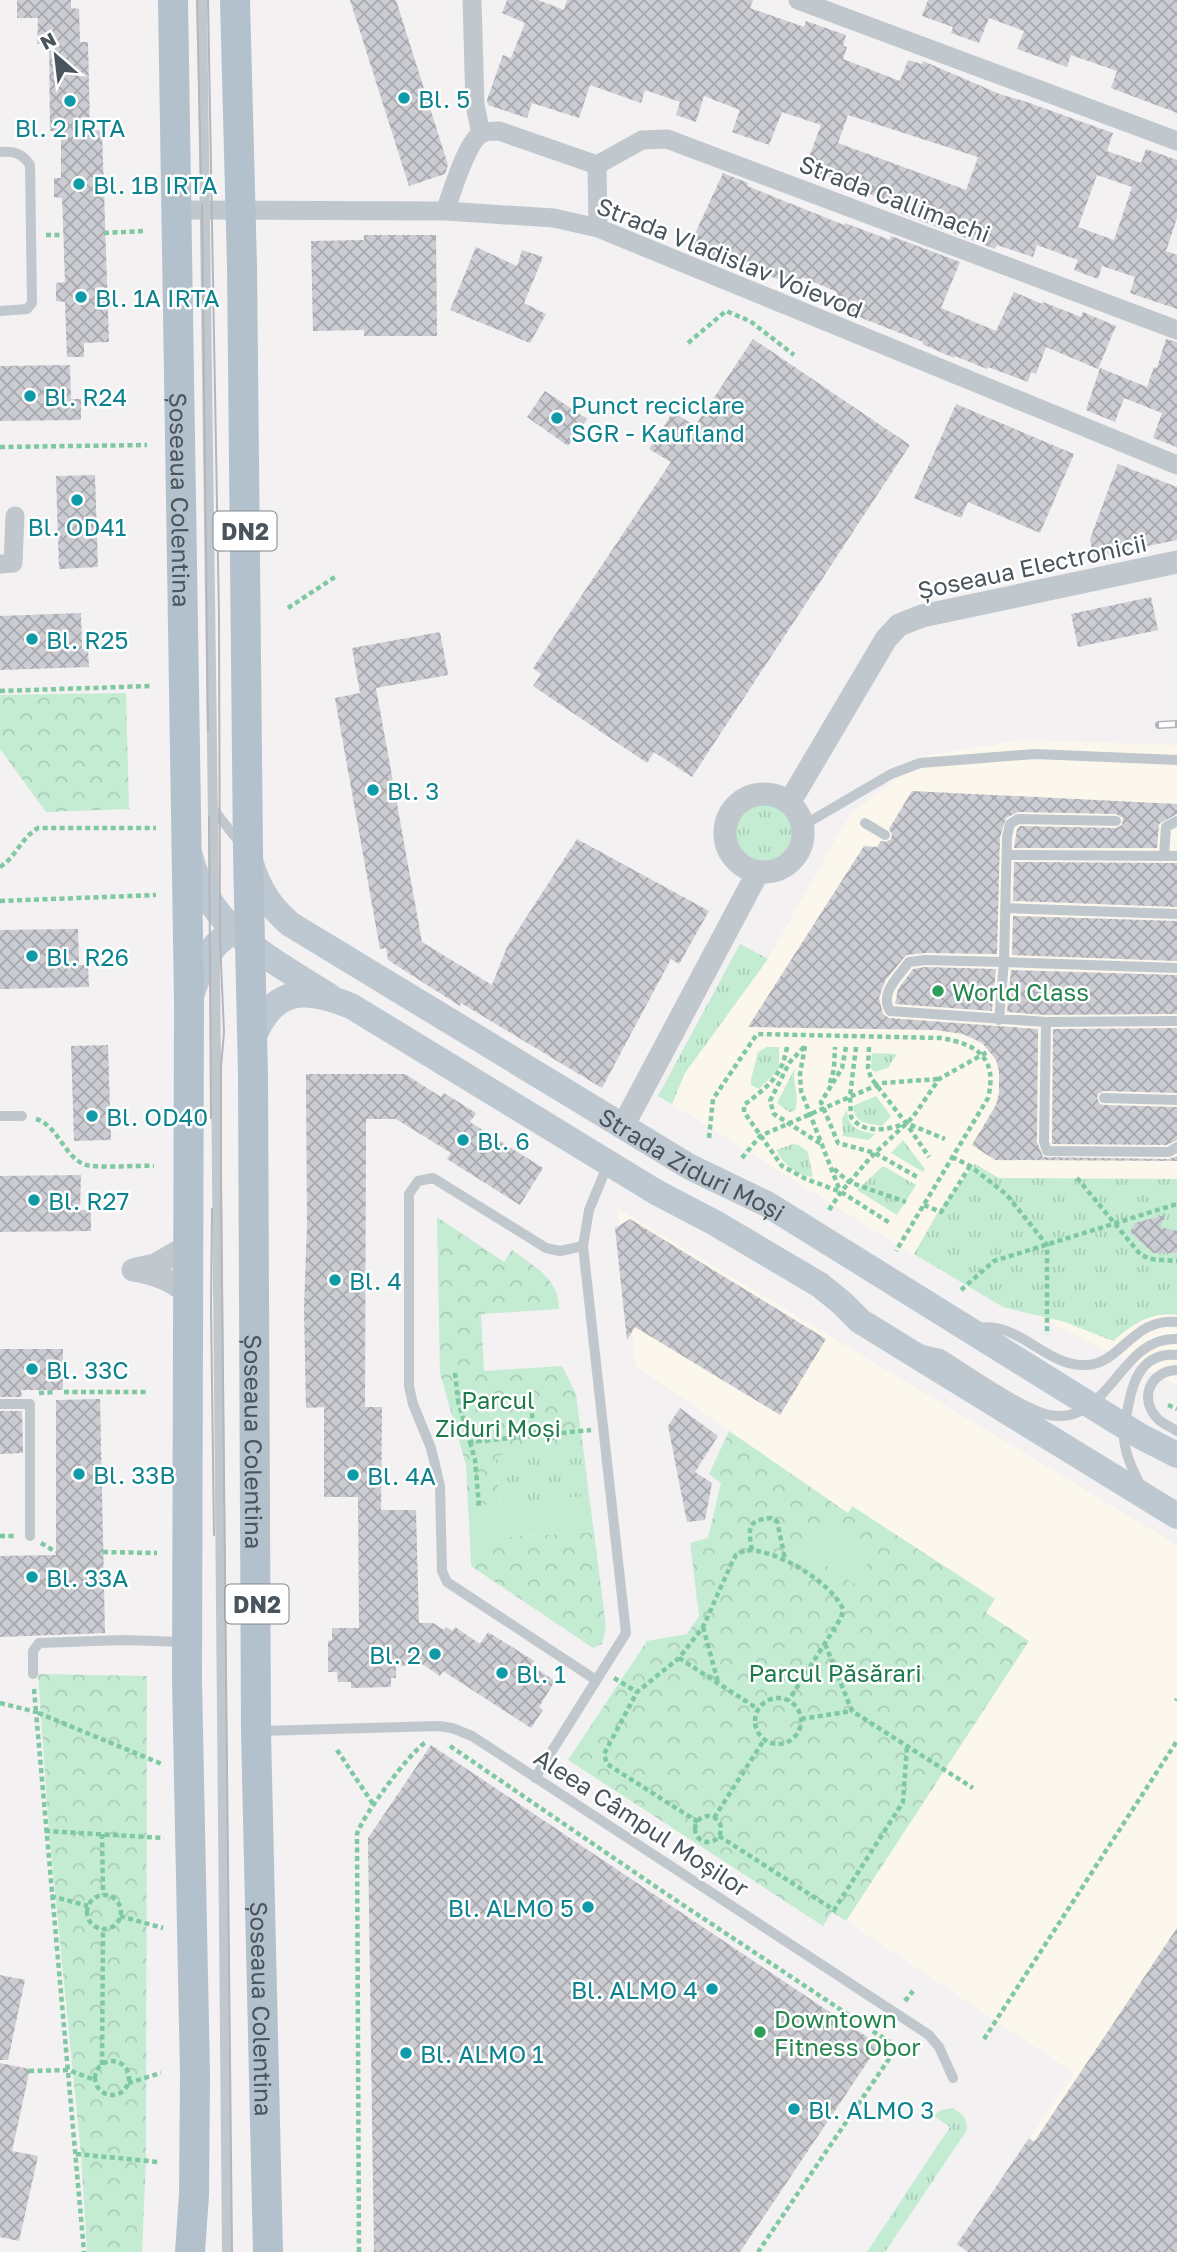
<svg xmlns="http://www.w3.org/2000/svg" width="1177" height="2252" viewBox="0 0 1177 2252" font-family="'Golos Text',sans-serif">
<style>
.commercial{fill:#fbf7ed}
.grass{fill:url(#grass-tufts)}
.forest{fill:url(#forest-crowns)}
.pitch{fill:#c4ecd3}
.building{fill:url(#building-cross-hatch);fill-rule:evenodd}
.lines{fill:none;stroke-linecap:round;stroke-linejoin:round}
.path{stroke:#7ec8a2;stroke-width:4.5;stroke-dasharray:5 3.5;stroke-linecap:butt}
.service{stroke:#c0c8ce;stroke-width:10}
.minor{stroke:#c0c8ce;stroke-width:19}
.tertiary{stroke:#c0c8ce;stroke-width:23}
.secondary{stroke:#bec8d1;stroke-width:26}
.primary{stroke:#b3c1cd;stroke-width:30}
.tram{stroke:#b4b6bb;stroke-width:2}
.rail-casing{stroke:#b4b6bb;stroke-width:8}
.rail{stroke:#fff;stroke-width:5;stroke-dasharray:16;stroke-linecap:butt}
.culture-dot{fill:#0f9aa8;stroke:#fff;stroke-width:2.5}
.leisure-dot{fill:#2e9e5b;stroke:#fff;stroke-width:2.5}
.labels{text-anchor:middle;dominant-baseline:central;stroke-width:5;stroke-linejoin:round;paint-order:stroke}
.shield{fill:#fff;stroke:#80878e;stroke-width:2}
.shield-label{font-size:23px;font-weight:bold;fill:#4a545d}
.culture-label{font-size:24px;fill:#0d838f;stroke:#fff;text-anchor:start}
.street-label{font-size:24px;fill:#4a545d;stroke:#fff}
.leisure-label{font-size:24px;fill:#27864d;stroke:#fff;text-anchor:start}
.park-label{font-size:24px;fill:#1f7a4b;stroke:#fff}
</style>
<defs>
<pattern id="grass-tufts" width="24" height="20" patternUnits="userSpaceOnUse" patternTransform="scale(1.75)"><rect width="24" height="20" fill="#c4ecd3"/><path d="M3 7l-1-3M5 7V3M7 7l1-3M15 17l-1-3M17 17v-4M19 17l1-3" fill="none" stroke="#aaccb8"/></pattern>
<pattern id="forest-crowns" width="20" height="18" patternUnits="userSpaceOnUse" patternTransform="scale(1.75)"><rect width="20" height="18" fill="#c4ecd3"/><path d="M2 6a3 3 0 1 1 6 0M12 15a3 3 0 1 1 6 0" fill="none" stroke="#aaccb8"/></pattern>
<pattern id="building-cross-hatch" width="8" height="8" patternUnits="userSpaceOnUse" patternTransform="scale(1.75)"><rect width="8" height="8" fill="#cbcdd3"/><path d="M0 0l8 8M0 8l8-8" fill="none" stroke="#a7a9ae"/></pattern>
</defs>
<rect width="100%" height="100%" fill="#f3f1f1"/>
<path class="commercial" d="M1021 740 1177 745V1385L904 1249 672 1104 685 1073 768 959 850 814 929 755Z
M617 1208 1177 1545V2252H970L974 2219 1074 2073 846 1921 1029 1641 985 1612 994 1598 852 1507 848 1513 636 1366Z"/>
<path class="grass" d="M725 833a39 39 0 1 1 78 0a39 39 0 1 1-78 0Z
M740 944 768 959 685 1073 672 1104 658 1096Z
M767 1047H779V1069L759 1089 751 1085V1079L758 1052Z
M872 1053 897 1054 888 1068 874 1072 871 1068Z
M795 1068C792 1086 800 1092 795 1111L789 1112 777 1103Z
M876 1096 891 1116 882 1126C866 1123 856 1125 853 1106Z
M847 1109C847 1127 858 1131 875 1134L869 1140 843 1136 842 1119Z
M903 1140 925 1169 923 1172 891 1153Z
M793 1144 799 1145 808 1152 813 1177C796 1175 784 1165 776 1150Z
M975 1164 999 1178 1177 1179V1315C1151 1311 1132 1325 1113 1341L1065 1322 1003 1307 914 1254 938 1212Z
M883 1166 916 1185 897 1215 857 1190Z
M583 1447 589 1496 500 1505 495 1456Z
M952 2108C963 2114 967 2117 967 2130L885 2252H867L950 2127 933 2115 942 2110Z"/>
<path class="forest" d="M126 693 129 809 46 812 0 749V695Z
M437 1217 504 1262 512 1250C534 1267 559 1278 559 1309L481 1314 484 1371 562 1366 576 1394 583 1447 495 1456 500 1505 468 1506 466 1465 440 1373Z
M729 1431 848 1513 852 1506 995 1599 986 1613 1029 1641 846 1921 832 1912 823 1926 568 1760 647 1641 687 1634 699 1616 690 1543 708 1538 721 1483 709 1474Z
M594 1532 606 1627 602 1644 593 1648 471 1566 470 1539Z
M38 1674 147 1676 146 2160 142 2252H87L81 2154 49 1831Z"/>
<path class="pitch" d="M589 1496 594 1532 470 1539 468 1506Z
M823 1517 876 1551 854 1584 802 1550Z"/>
<path class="building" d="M17 0H71V8L79 9 80 42H88L90 131 102 130 109 342 84 343V357H67L65 302 56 301V283L65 282 62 198 54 197V178H61V131H50L49 43 37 44 38 18H17Z
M350 0H396L448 165 445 174 409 186Z
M507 0H538L564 10 567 0H753L750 8 804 27 806 21 846 35 843 46 847 47 843 59 900 81 908 60 922 64 923 61 1002 95 1021 100 1113 133 1107 151 1141 163 1146 149 1177 160V218L1166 251 1177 255V309L1130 293 1135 277 1102 266 1098 279 1074 270 1078 260 1037 245 1033 257 997 245 995 249 900 213 902 207 805 168 821 125 782 112 769 145 732 132 740 110 704 96 696 122 676 115 680 102 645 90 641 103 590 85 579 118 532 103 527 118 488 105 487 100 503 55 511 58 525 23 502 13ZM848 115 978 157 966 190 838 143ZM1097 175 1132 187 1114 240 1078 227Z
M928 0H1177V113L1111 88 1117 71 1071 55 1067 67 1017 49 1024 31 989 18 979 43 951 33 953 27 922 16Z
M723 173 748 183 747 186 844 225 845 223 890 240 891 236 960 262 941 308 996 331 1014 292 1042 304 1043 302 1081 317 1083 312 1116 326 1098 369 1046 347 1036 374 1031 372 1028 382 988 367 987 369 955 356 954 358 922 344 923 342 831 306 837 292 802 277 797 287 728 259 724 267 687 251Z
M364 235H436L437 336H364V330L313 331 311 241 364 240Z
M476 247 517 266 522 250 543 257 524 303 546 314 530 343 450 310Z
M753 339 910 445 692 777 654 752 647 763 533 686 541 674 533 668 671 462 649 449 673 412 695 426Z
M1166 339 1177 342V447L1153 438 1162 413 1124 398 1115 422 1086 410 1100 368 1147 387 1154 367 1157 368Z
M70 365 71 399H81V420L0 421V366Z
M545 391 587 419 568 446 527 417Z
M956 404 1074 454 1040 533 968 502 961 518 914 498Z
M1118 464 1177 487V540L1094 557 1090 539Z
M95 475 98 567 59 569 56 476Z
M1151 597 1158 630 1078 647 1071 614Z
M81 613 82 649H88L89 667 0 670V616Z
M440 632 448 675 376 688 422 942 492 985 507 947 577 839 709 911 679 964 671 959 602 1088 461 1003 460 1006 388 960 386 948 380 949 335 698 360 693 352 648Z
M912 791 1177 804V814L1159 824 1157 848H1014L1017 829 1020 826 1116 828 1122 825 1123 818 1116 814 1018 812 1006 818 1000 837 997 954 925 953 906 955 885 981 879 998 883 1014 889 1018 1038 1029 1037 1142 1043 1157 1169 1159 1177 1156V1161L995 1160 972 1145 996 1105 999 1093V1071L996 1060 989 1051 982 1043 963 1034 935 1030 748 1027 864 846 877 847 881 841 886 842 891 839 892 834 889 829Z
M1014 862 1177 863V907L1013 901Z
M1013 916 1177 921V961L1012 955Z
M78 929 79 965H88L89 987 0 989V930Z
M925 967 996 969 992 1011 895 1004 898 989 913 969Z
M1011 970 1177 975V1014L1046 1015 1007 1012Z
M1177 1028V1093L1104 1091 1098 1094 1097 1098 1100 1104 1104 1105 1177 1107V1140L1167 1145 1052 1144 1053 1029Z
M108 1045 111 1140 74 1141 71 1046Z
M306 1074H405L441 1097 444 1093 476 1113 470 1122 543 1168 520 1205 447 1159 451 1153 396 1119H366L365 1407H382L381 1510H416L419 1623H433L444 1630 446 1627 453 1631 455 1627 480 1644 488 1632 534 1661 531 1665 555 1681 539 1707 543 1710 531 1728 443 1671 440 1676 424 1665 396 1666V1678H391V1687L351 1688V1682H338L337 1672H328V1641L332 1640V1628H359L358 1497H324V1407L306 1408 304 1309 307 1226Z
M81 1175 80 1210H91V1231L0 1232V1176Z
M1165 1215 1160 1227 1177 1231V1253H1153L1130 1232 1135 1223Z
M630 1219 826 1339 780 1415 635 1327 627 1340 615 1228Z
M0 1349H63V1390H21L22 1397H0Z
M100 1399 105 1633 0 1637V1556L56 1555V1400Z
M680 1408 718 1436 695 1472 712 1483 705 1520 687 1522 668 1426Z
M0 1411H22L23 1453 0 1454Z
M431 1745 879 2045 740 2252H374L368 1838Z
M1177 1928V2252H968L957 2244 1029 2138 1034 2142Z
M0 1975 25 1980 8 2060H0Z
M0 2063 30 2069 12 2151 38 2156 19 2241 0 2237Z"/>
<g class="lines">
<path class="path" d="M104 233 143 231
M46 235H63
M688 343 726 311 750 321 794 355
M0 447 147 445
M288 608 335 577
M0 691 151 686
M0 867C16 857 21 838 38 828H156
M0 901 156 895
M805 1046 800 1074 801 1091 840 1191
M787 1047C782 1077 767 1087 744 1105V1112L782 1166 806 1179 841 1192 890 1223
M804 1047 789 1063 770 1101 774 1114 821 1144
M846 1047 842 1068 821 1102 838 1143 875 1153 919 1178
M856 1047 850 1096 851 1117C864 1135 889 1130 906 1123L929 1157
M869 1047 868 1068 871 1078 906 1123 945 1139
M830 1083 834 1069 835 1047
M36 1119C57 1125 63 1154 83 1164 93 1169 139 1165 154 1166
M709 1138 713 1099 757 1034 941 1038C977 1044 998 1058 988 1098L896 1251
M952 1157 970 1166 1006 1194 1047 1245V1335
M742 1158 760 1136 882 1083 939 1079
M834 1169 849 1182 906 1202
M1077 1178 1140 1254 1150 1259 1177 1261
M924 1205 941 1212 970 1166
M829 1210 841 1192 870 1158 913 1117 939 1079 989 1051
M961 1290 994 1261 1177 1204
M455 1373 458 1401
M64 1392H149
M39 1393 56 1392
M1168 1405 1177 1409
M535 1435 529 1395 469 1398 458 1401 470 1442 591 1430
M470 1442 475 1460 479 1506
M0 1536H17
M41 1543 56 1552
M752 1550C748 1528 747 1520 771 1518L777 1521 785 1559
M103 1552 157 1553
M703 1627 718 1682
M825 1644 852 1711 973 1788
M679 1658 758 1709
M614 1678 637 1692
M34 1689 36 1712 162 1764
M755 1721a23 23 0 1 1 46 0a23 23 0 1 1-46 0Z
M1176 1701 1177 1699
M0 1703 36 1712 84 2252
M801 1719 852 1711
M450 1746 665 1893 897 2047 758 2252
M337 1750 373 1804
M695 1829a13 13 0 1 1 26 0a13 13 0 1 1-26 0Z
M714 1818 764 1740
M698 1822 607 1764 604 1754 637 1692 679 1658 703 1627 733 1560 736 1555 746 1550C776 1549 831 1582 843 1609L841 1618 789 1700
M45 1831 164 1838
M102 1834 103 1895
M719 1836 834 1910 903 1802 907 1746
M87 1912a17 17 0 1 1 34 0a17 17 0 1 1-34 0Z
M51 1896 88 1906
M120 1916 163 1928
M905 2001 913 1991
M984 2039 1177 1741
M95 2078a17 17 0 1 1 34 0a17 17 0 1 1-34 0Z
M102 2065 103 1928
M29 2071 68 2070 95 2080
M128 2083 161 2073
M76 2154 158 2162
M359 2252 357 1834C363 1815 410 1752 426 1742"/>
<path class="service" d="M202 0 214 894
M0 152C14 151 22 153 30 165L32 303 27 309 0 311
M214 810 239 842
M865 823 885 835
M802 826 891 774 920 763 1035 754 1177 760
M1007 855 1177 856
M1164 856 1166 827 1177 821
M1005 908 1177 914
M215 958 227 2252
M1177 968 1004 962 925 960 909 962C899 976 879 993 890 1011L1046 1022 1177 1021
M999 1020 1004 962 1007 837 1010 824 1018 819 1116 821
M1046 1022 1044 1142 1047 1151 1169 1152 1177 1147
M1104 1098 1177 1100
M0 1116H22
M583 1246 560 1251 546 1248 433 1178 418 1181 409 1194V1386L413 1404 431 1448 440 1486 442 1571 447 1582 596 1680
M979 1328C1019 1321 1046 1367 1086 1365 1121 1364 1133 1317 1177 1322
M924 1350 941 1354C966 1369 1023 1410 1049 1415 1110 1427 1119 1336 1177 1339
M1177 1370C1150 1371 1138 1399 1158 1419 1163 1424 1171 1427 1177 1431
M0 1404H30V1536
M1141 1486C1134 1473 1127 1459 1125 1445 1122 1433 1126 1419 1128 1407 1133 1379 1143 1352 1177 1355
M33 1674V1651L39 1643 124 1640 183 1642
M260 1731 439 1726 452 1728 472 1736 929 2035 939 2047 953 2078
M535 1778 626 1633 583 1246 589 1210 608 1164"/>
<path class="minor" d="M472 0 475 105 481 134
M798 0 1177 141
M597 165 598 228
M176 210 445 211 554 218 598 228 1177 465
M445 211C452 193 466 142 482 133 487 131 493 131 499 131L597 165 642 140 667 139 1177 330
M0 564 13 563 15 516"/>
<path class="tertiary" d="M725 833a39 39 0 1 1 78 0a39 39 0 1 1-78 0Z
M789 803 886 639 899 625 922 616 1177 562
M623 1126 758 872
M136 1269 155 1265 188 1246
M133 1270C155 1274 171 1279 188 1294"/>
<g class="secondary">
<path d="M190 856C210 931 270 958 329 996"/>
<path id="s1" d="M251 864C259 889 270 907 290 924L690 1167 767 1204 1140 1436 1177 1455"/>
<path d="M191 996C203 960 212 936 250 925"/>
<path d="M252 1041C272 988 303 986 351 1006L656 1192 715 1223 820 1285 842 1303 860 1321 1177 1516"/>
</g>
<g class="primary">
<path id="s2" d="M173 0 189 1001 187 1680 195 2075 194 2195 190 2252"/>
<path id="s3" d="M235 0 242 266 248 852 253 1076 256 1732 268 2252"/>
</g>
<path class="tram" d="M197 0 201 180
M208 0 219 616 220 940 224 1032 221 1067V1187L232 2252
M202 205 208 730
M209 817 211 1118
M212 1209 211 1307 214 1535"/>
<g class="rail-casing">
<path id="rail" d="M1159 725 1177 724"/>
</g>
<use href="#rail" class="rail"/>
</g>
<g class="culture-dot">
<circle cx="404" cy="98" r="7"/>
<circle cx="70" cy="101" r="7"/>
<circle cx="79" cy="184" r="7"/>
<circle cx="81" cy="297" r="7"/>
<circle cx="30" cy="396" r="7"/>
<circle cx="557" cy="418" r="7"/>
<circle cx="77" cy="500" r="7"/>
<circle cx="32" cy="639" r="7"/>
<circle cx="373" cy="790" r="7"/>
<circle cx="32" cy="956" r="7"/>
<circle cx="92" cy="1116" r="7"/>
<circle cx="463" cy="1140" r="7"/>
<circle cx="34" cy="1200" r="7"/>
<circle cx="335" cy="1280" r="7"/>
<circle cx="32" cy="1369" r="7"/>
<circle cx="79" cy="1474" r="7"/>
<circle cx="353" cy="1475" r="7"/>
<circle cx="32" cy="1577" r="7"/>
<circle cx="435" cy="1654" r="7"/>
<circle cx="502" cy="1673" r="7"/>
<circle cx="588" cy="1907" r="7"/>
<circle cx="712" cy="1989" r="7"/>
<circle cx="406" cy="2053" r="7"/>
<circle cx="794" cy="2109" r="7"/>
</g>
<g class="leisure-dot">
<circle cx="938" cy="991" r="7"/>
<circle cx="760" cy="2032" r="7"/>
</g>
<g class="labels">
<g class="shield">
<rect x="213.5" y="511.5" width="63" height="39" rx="5"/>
<rect x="225.5" y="1584.5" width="63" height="39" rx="5"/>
</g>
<g class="shield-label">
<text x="245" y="531">DN2</text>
<text x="257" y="1604">DN2</text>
</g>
<g class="culture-label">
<text x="418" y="98">Bl. 5</text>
<text x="70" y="127" text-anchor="middle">Bl. 2 IRTA</text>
<text x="93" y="184">Bl. 1B IRTA</text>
<text x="95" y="297">Bl. 1A IRTA</text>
<text x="44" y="396">Bl. R24</text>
<text x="571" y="404">Punct reciclare<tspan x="571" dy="28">SGR - Kaufland</tspan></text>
<text x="77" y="526" text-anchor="middle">Bl. OD41</text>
<text x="46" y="639">Bl. R25</text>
<text x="387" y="790">Bl. 3</text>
<text x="46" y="956">Bl. R26</text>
<text x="106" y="1116">Bl. OD40</text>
<text x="477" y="1140">Bl. 6</text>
<text x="48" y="1200">Bl. R27</text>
<text x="349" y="1280">Bl. 4</text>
<text x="46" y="1369">Bl. 33C</text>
<text x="93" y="1474">Bl. 33B</text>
<text x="367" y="1475">Bl. 4A</text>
<text x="46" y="1577">Bl. 33A</text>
<text x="421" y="1654" text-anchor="end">Bl. 2</text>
<text x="516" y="1673">Bl. 1</text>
<text x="574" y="1907" text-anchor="end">Bl. ALMO 5</text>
<text x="698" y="1989" text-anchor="end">Bl. ALMO 4</text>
<text x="420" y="2053">Bl. ALMO 1</text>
<text x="808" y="2109">Bl. ALMO 3</text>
</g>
<g class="street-label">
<text transform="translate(895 198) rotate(21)">Strada Callimachi</text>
<text transform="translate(730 257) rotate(22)">Strada Vladislav Voievod</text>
<text stroke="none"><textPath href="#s2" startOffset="500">Șoseaua Colentina</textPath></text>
<text transform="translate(1032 566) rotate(-12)">Șoseaua Electronicii</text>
<text stroke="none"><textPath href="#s1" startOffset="541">Strada Ziduri Moși</textPath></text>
<text stroke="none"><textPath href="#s3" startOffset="1442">Șoseaua Colentina</textPath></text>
<text transform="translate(642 1822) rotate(33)">Aleea Câmpul Moșilor</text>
<text stroke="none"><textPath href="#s3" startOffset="2009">Șoseaua Colentina</textPath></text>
</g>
<g class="leisure-label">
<text x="952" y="991">World Class</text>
<text x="774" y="2018">Downtown<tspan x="774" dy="28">Fitness Obor</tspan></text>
</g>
<g class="park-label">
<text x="498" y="1399">Parcul<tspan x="498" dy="28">Ziduri Moși</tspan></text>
<text x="835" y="1672">Parcul Păsărari</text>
</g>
</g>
<g transform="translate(56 56) rotate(332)" stroke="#ffffff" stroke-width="5" paint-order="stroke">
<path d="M0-5L12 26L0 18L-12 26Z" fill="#4a545d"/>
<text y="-10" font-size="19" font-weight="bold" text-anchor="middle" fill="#4a545d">N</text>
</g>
</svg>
